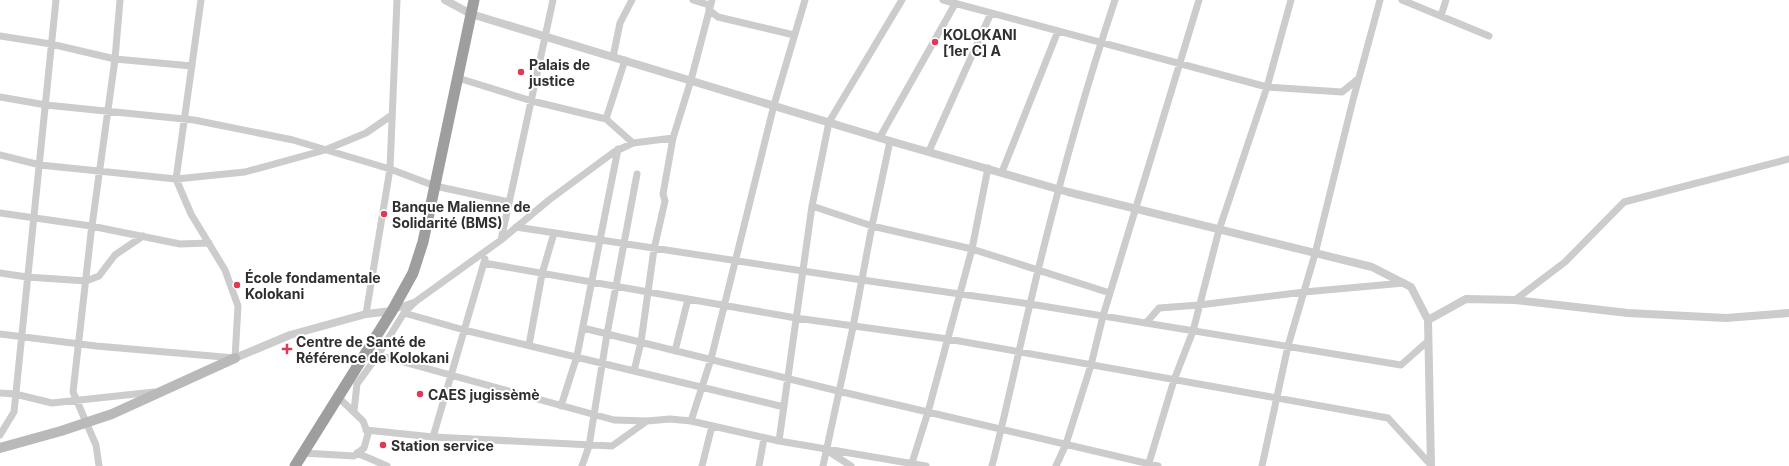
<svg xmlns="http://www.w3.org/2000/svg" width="1789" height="466" viewBox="0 0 1789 466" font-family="Inter,sans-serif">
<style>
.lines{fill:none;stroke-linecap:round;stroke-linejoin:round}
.minor{stroke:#ccc;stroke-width:7}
.tertiary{stroke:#ccc;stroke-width:8}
.secondary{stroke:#b9b9b9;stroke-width:10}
.trunk{stroke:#9e9e9e;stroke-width:11}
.poi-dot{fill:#de3957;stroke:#fff;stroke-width:1.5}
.labels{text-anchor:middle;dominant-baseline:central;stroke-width:4;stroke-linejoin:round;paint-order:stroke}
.poi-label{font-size:14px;font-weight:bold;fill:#2f2f2f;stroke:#fff;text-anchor:start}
</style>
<rect width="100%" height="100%" fill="#fff"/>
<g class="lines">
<path class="minor" d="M693 0 709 5V10L718 17 794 35
M943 0 1267 87 1342 92 1358 79
M1402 0 1489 36
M1441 16 1446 0
M0 36 51 44 115 59 192 66
M613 57 620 23 632 0
M458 78 532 101 606 119 633 143
M0 97 46 105 194 120 293 140 390 169 435 186 509 202
M606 119 625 60
M880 137 955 4
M929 151 991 13
M0 155 40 165 176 179 245 172 325 150 366 133 392 115
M1002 172 1058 31
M812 206 872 226 972 249 1110 293
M0 213 91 226 180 244 209 243
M516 227 862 280 1030 304 1401 365 1428 341
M501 240 553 0
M484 263 796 318 948 339 1388 418 1431 465
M0 273 27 277 86 281 99 276 115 255 143 236
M1515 300 1565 262 1624 202 1789 159
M415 302 404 313 464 330 634 371 641 342 654 249 665 201 663 194 673 138 691 80 712 0
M392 310 415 302 501 240 549 200 614 152 633 143 673 138
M404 313 378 355 614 420 647 421 670 419 691 421 779 441 926 466
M366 314 390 169 397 0
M1146 323 1159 308 1199 305 1304 292 1404 283
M583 328 838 391 1158 466
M0 334 96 346 235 358 238 306 225 270 191 214 176 179 201 0
M529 345 542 274 554 233
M675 351 688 299
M634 371 784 407
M0 393 15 394 52 403 154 392
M561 406 577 356 618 149
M354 411 357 384 378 355
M691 421 711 359 774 105 805 0
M366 430 433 437 612 446 647 421
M0 435 14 412 56 0
M433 437 485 259
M779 441 812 206 829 122 902 0
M828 451 851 466
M303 453 354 456 364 448 368 434 363 421 338 397
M357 453 387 466
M99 466 96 445 73 392 91 233 115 59 120 0
M582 466 589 446 607 334 637 174
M702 466 712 426
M759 466 764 438
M823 466 853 327 872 226 890 141
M911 466 928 412 972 249 988 168
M992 466C1006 412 1017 358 1030 304 1054 202 1082 99 1115 0
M1056 466 1066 444 1091 365 1103 316 1199 0
M1148 466 1174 380 1193 331 1219 230 1267 87 1291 0
M1262 466 1288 346 1315 254 1353 100 1380 0"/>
<path class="tertiary" d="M445 0 471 14 890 141 1068 192 1372 267 1411 287 1428 320 1431 466
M1428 320 1466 299 1515 300 1628 313 1726 318 1789 313
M235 358 290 335 366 314 392 311"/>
<path class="secondary" d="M0 448 61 431 112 414 235 358"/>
<path class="trunk" d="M295 466 392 311 413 273 423 242 474 0"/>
</g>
<g class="poi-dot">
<circle cx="935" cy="42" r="4"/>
<circle cx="521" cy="72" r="4"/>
<circle cx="384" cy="214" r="4"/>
<circle cx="237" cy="285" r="4"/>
<path d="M285 343h4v4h4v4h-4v4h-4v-4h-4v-4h4z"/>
<circle cx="420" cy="394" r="4"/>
<circle cx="383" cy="445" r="4"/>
</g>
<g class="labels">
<g class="poi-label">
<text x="943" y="34">KOLOKANI<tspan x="943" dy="16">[1er C] A</tspan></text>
<text x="529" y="64">Palais de<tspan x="529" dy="16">justice</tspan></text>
<text x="392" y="206">Banque Malienne de<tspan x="392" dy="16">Solidarité (BMS)</tspan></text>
<text x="245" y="277">École fondamentale<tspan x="245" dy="16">Kolokani</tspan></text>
<text x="296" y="341">Centre de Santé de<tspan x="296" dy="16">Référence de Kolokani</tspan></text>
<text x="428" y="394">CAES jugissèmè</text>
<text x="391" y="445">Station service</text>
</g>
</g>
</svg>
